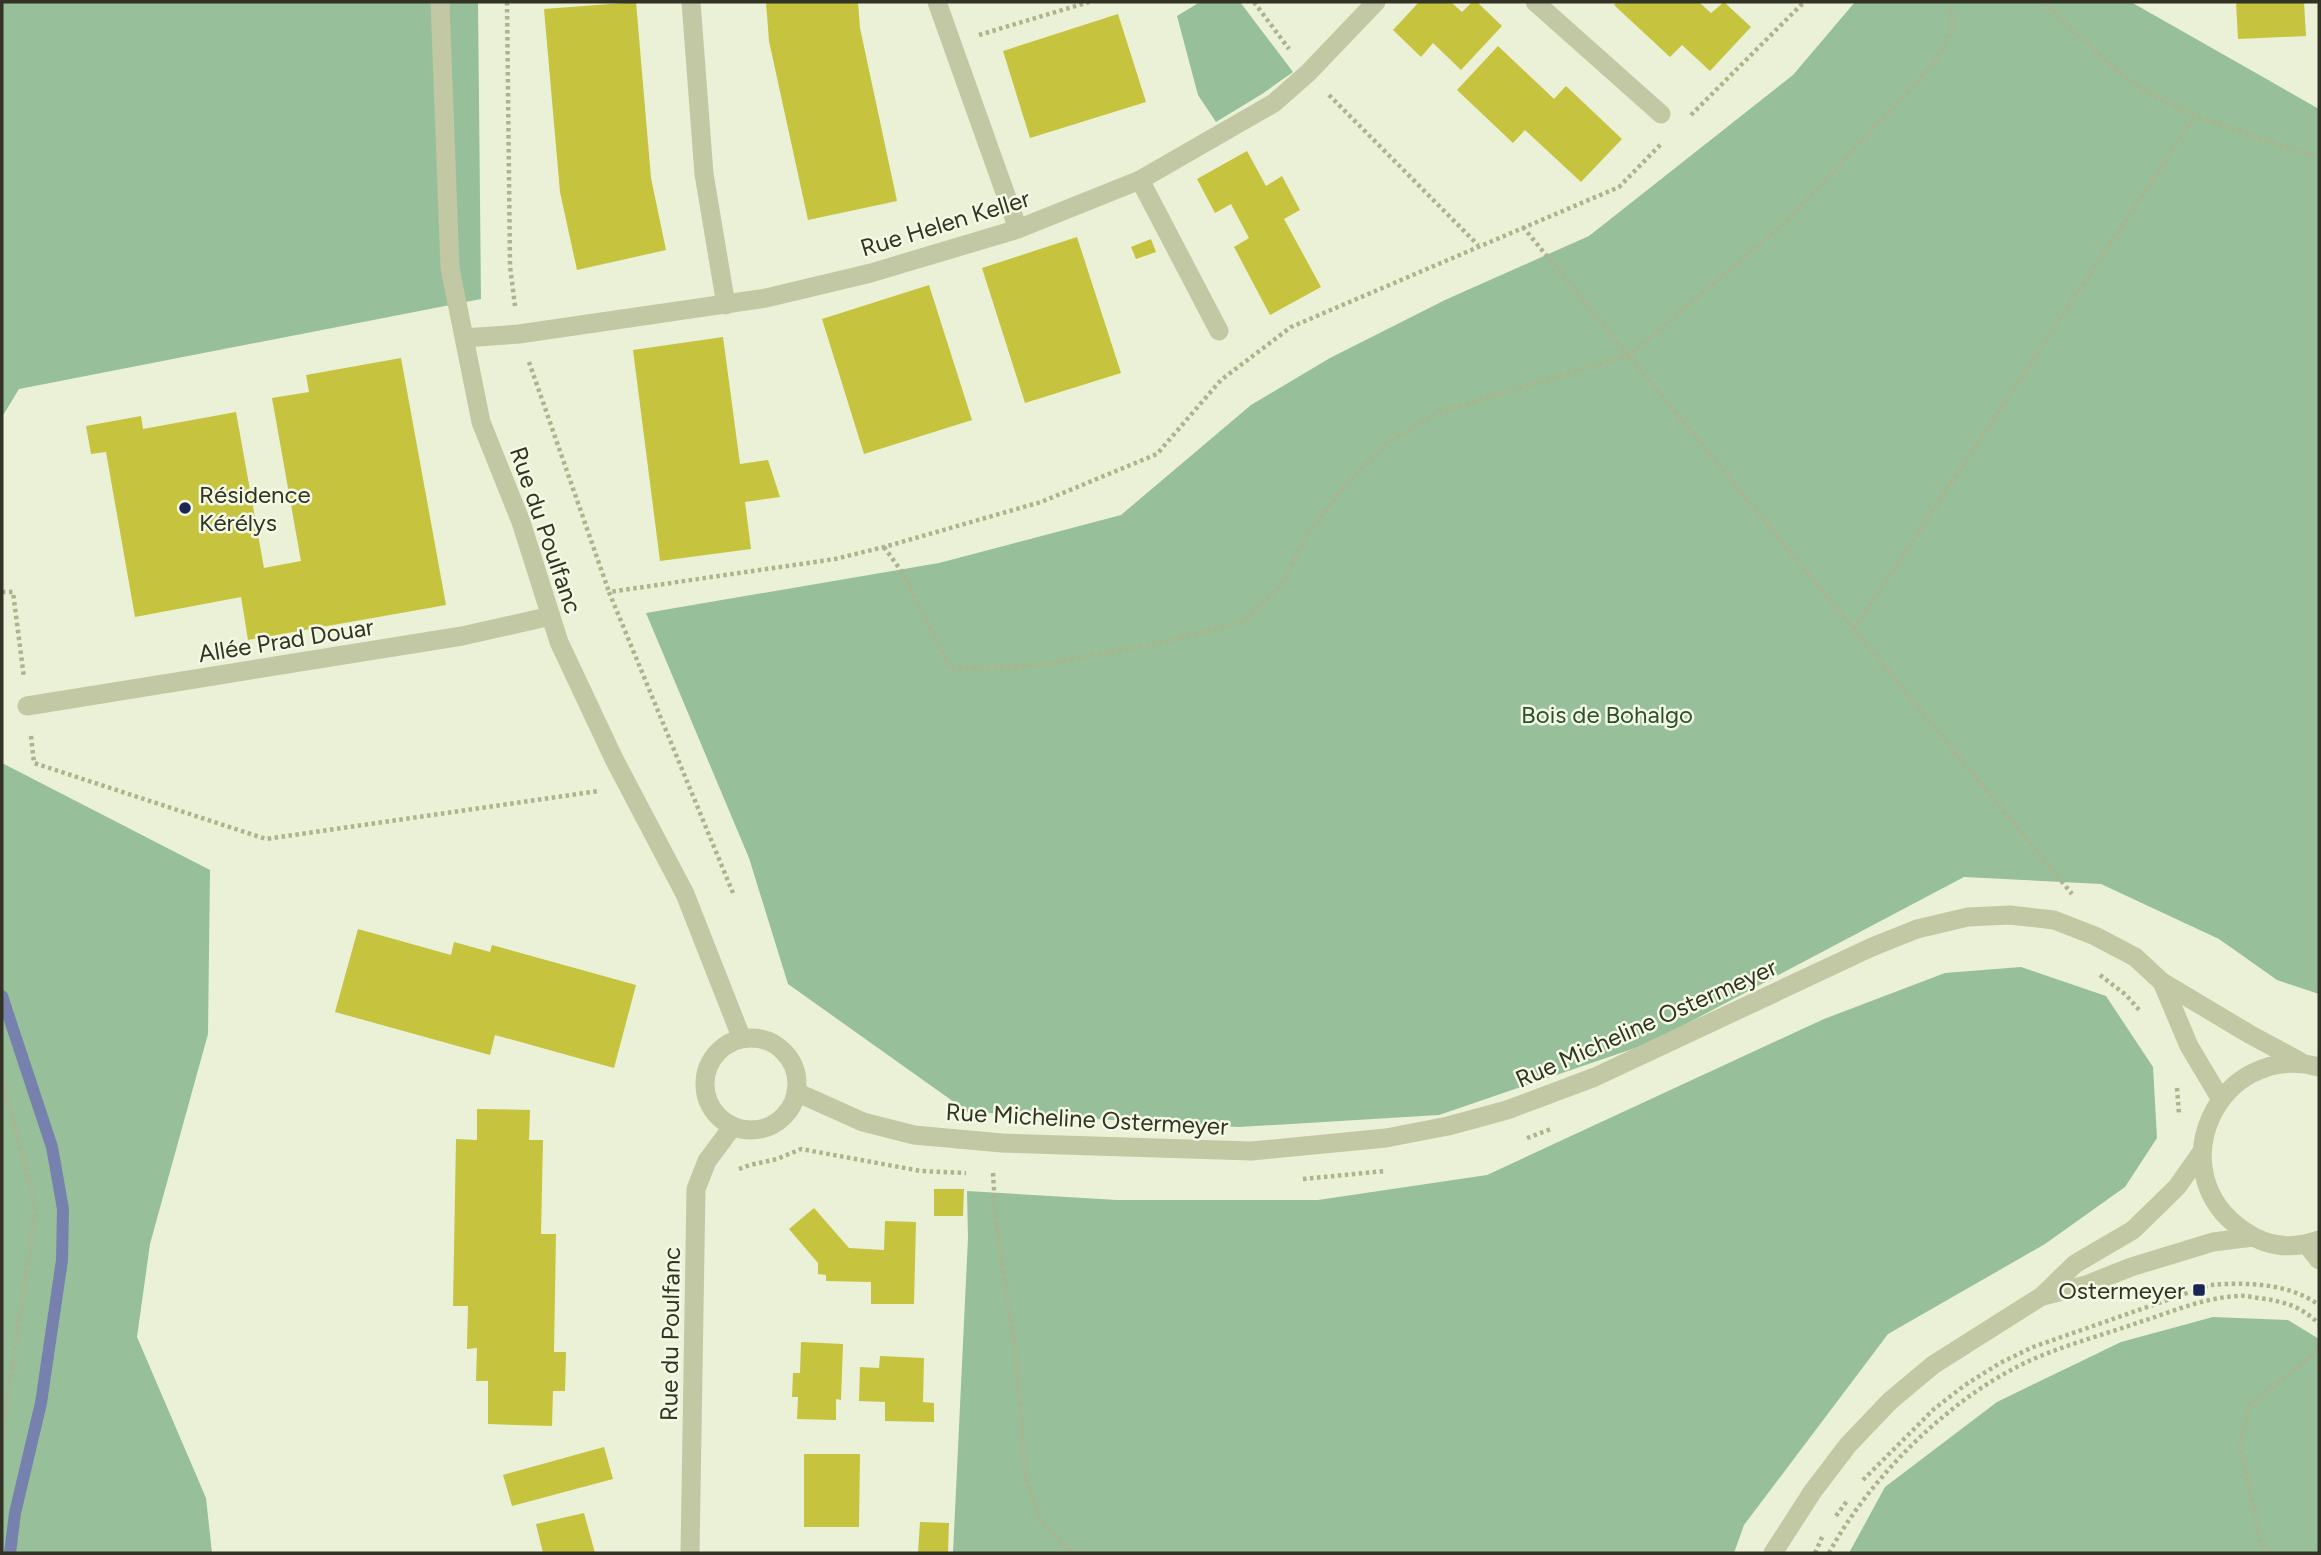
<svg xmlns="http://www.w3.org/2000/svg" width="2321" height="1555" viewBox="0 0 2321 1555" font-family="Figtree,sans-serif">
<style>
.green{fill:#97bf9a}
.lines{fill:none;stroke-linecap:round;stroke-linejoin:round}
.stream{stroke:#7682ad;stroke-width:12}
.building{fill:#c6c33f}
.path{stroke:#adb48d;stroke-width:4.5;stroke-dasharray:3.5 3.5;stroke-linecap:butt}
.service{stroke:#c1c8a3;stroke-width:19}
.minor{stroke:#c1c8a3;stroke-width:19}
.tertiary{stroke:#c1c8a3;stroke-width:19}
.poi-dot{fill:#1b2654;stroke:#f3f9e3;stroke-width:2.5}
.labels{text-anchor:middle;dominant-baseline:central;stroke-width:5;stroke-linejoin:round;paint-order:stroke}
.street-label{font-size:24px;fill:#323325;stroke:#f3f9e3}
.poi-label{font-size:24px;fill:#323325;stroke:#f3f9e3;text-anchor:start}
.park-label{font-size:24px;fill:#29512d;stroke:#f3f9e3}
</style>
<rect width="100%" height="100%" fill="#eaf1d7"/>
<path class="green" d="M2 2H478L481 299 19 389 2 417Z
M1200 2H1240L1293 72 1262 94 1216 122 1198 95 1177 16Z
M1855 2H2131L2319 109V994L2277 980 2219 939 2101 884 1964 877 1650 1043 1439 1115 1239 1127 968 1112 788 984 749 858 646 613 939 563 1121 515 1251 405 1330 358 1445 300 1589 236 1793 75Z
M2 763 210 870 208 1034 150 1244 137 1337 206 1498 212 1553H2Z
M2021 967 2106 996 2153 1067 2157 1138 2125 1187 2045 1244 1888 1334 1744 1525 1734 1553H953L968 1238 967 1191 1117 1200H1318L1487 1175 1824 1019 1945 973Z
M2213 1317 2288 1320 2319 1339V1553H1849L1885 1487 1997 1402 2121 1342Z"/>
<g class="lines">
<path class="stream" d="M2 996 52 1147 63 1209 62 1260 41 1403 15 1513 10 1553"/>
</g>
<path class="building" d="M636 2 651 178 666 250 577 270 560 192 544 9Z
M766 2H858L860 28 897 201 808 220 769 41Z
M1419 2H1451L1462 12 1472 2H1477L1502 26 1461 70 1433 43 1421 57 1393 30Z
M1617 2H1699L1711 13 1724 2 1751 27 1710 71 1682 45 1670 57 1614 5Z
M2236 2H2304L2306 36 2238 39Z
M1118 14 1146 102 1030 138 1003 51Z
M1498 46 1554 99 1566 86 1622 139 1581 182 1525 130 1513 143 1457 90Z
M1247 151 1266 186 1282 176 1300 210 1284 219 1321 287 1270 315 1234 247 1249 238 1231 204 1215 213 1197 179Z
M1077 237 1121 373 1025 403 982 268Z
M1151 239 1156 252 1136 259 1131 247Z
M929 285 972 420 864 454 822 319Z
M723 337 740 464 768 460 780 497 745 502 751 549 660 561 633 350Z
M401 358 446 605 248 640 241 597 135 617 106 452 91 454 86 426 141 416 143 429 236 412 264 568 301 561 272 398 309 392 306 375Z
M358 929 451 955 454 942 490 952 492 945 636 985 614 1068 495 1035 490 1055 335 1012Z
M477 1109 530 1110 529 1140H543L541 1234H556L554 1352H566L565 1391H553L552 1426 488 1424V1381H476L477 1348 467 1349 468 1306H453L456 1139 477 1140Z
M934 1189H964L963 1216H934Z
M814 1208 849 1248 884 1250 885 1221 916 1222 914 1304H871V1282L826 1281V1275L818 1274V1263L789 1229Z
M801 1342 843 1344 841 1400 836 1399V1420L797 1419 798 1397H792L793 1373H800Z
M880 1356 924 1358 923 1402 934 1403V1422L885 1421V1402L859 1401 860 1367 879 1368Z
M604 1447 613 1479 512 1506 503 1475Z
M804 1454H860L859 1527H804Z
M584 1513 595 1553H543L536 1524Z
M920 1522 949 1523 948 1553H918Z"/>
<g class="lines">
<path class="path" d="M507 2 510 266 515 306
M1254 2 1289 49
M2042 2 2118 71 2147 92 2195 116 2319 158
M979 35 1089 2
M1329 95 1478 245
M1691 115 1804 2
M1523 227 2072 894
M529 362 609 592
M884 547 902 572 951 669 1033 666 1161 643 1242 622 1280 587 1308 533 1347 483 1388 442 1440 412 1630 355 1790 218 1936 61 1953 29 1950 2
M2 592H13L24 678
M1854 629 2195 116
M31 736 34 763 266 839 598 791
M733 893 609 592 835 559 884 547 1041 502 1157 454 1221 380 1291 327 1619 187 1662 143
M2100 975 2126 995 2140 1011
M2 1079 36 1207 2 1437
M2177 1088 2179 1114
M1527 1138 1551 1129
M739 1169 750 1165 777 1159 801 1149 921 1171 966 1173
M993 1173 996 1222 1016 1356 1026 1479 1041 1522 1072 1552 1078 1553
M1303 1179 1385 1171
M1863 1480 1934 1409 1965 1385 2000 1363 2033 1347 2210 1285C2246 1282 2289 1283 2319 1305
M1836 1516 1847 1501
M1815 1553 1823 1535
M1829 1553C1855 1504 1901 1451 1944 1416 1970 1394 1999 1375 2029 1361 2064 1345 2103 1335 2140 1322 2171 1312 2203 1298 2237 1296 2244 1295 2251 1297 2258 1298 2283 1301 2301 1306 2319 1324
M2270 1553 2261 1543 2240 1445 2249 1406 2319 1350"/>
<path class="service" d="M1140 180 1219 331"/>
<path class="minor" d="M440 2 450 268 481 422 521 522 559 642 614 759 685 894 742 1039
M691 2 704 174 726 305
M937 2 1018 229
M1535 2 1661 114
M464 338 519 334 766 298 871 273 1018 229 1140 180 1274 103 1308 73 1376 2
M27 706 462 636 551 616
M2162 982 2189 1046 2220 1098
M705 1084a46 46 0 1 1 92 0a46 46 0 1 1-92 0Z
M796 1092 863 1122 914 1135 1002 1143 1251 1151 1386 1138 1448 1126 1507 1110 1595 1077 1872 947 1917 929 1968 917 2010 915 2054 920 2095 936 2135 957 2162 982 2251 1035 2301 1062
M2307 1245 2319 1260
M690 1553 696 1189 707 1161 733 1126"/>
<path class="tertiary" d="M2319 1067C2218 1040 2157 1173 2244 1231 2267 1247 2292 1250 2319 1240
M2043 1296 2086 1285 2131 1267 2213 1242 2253 1237
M1773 1553 1813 1491 1848 1445 1890 1401 1933 1365 2042 1296 2075 1264 2133 1230 2177 1187 2201 1153"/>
</g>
<g class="poi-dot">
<circle cx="185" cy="508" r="7"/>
<rect x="2192" y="1283" width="14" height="14" rx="3.5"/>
</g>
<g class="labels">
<g class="street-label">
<text transform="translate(945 223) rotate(-17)">Rue Helen Keller</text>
<text transform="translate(546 530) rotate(71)">Rue du Poulfanc</text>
<text transform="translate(286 640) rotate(-9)">Allée Prad Douar</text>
<text transform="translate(1646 1023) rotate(-24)">Rue Micheline Ostermeyer</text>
<text transform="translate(1087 1119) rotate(3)">Rue Micheline Ostermeyer</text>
<text transform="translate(670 1334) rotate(-89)">Rue du Poulfanc</text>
</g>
<g class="poi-label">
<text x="199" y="494">Résidence<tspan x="199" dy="28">Kérélys</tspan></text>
<text x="2185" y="1290" text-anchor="end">Ostermeyer</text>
</g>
<g class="park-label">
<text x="1607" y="714">Bois de Bohalgo</text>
</g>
</g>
<rect width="2321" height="1555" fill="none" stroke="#323325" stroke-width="7"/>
</svg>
